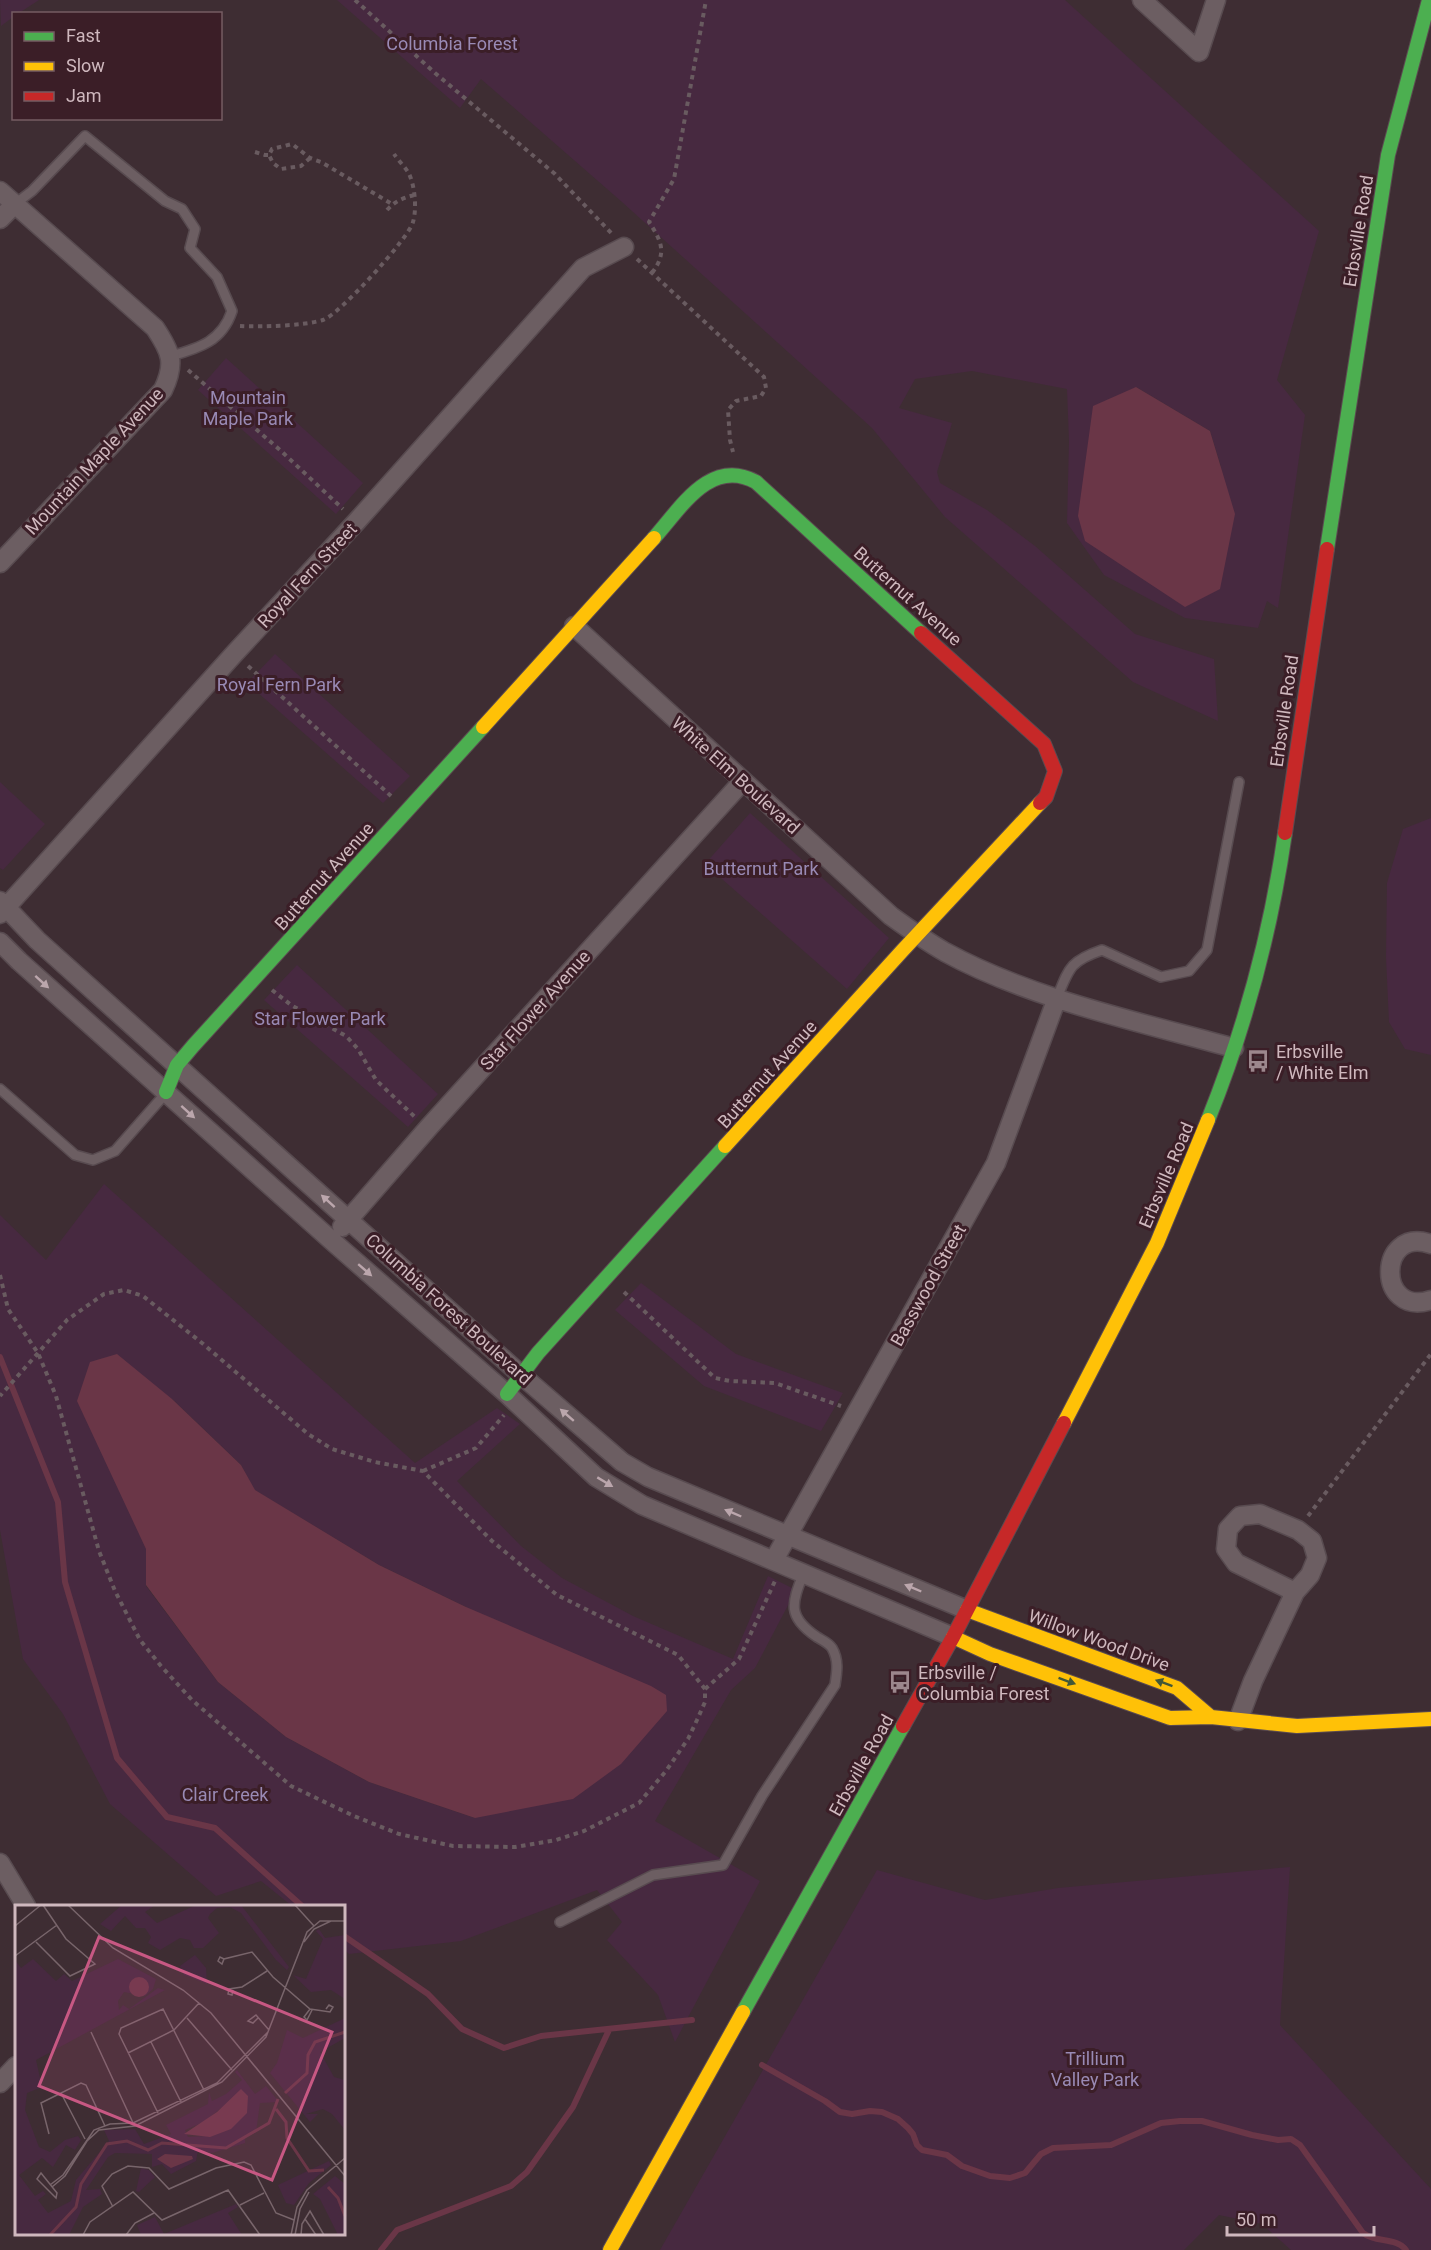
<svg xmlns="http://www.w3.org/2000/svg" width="1431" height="2250" viewBox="0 0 1431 2250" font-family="Roboto,sans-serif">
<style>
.green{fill:#472940;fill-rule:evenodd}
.water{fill:#6a3647}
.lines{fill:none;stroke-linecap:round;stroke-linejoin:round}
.stream{stroke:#6a3647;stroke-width:6}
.lane-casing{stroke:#584b50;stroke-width:12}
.street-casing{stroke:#584b50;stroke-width:21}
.fast-casing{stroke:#5b4b50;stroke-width:16}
.slow-casing{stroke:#5b4b50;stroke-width:16}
.jam-casing{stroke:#5b4b50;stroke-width:16}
.path{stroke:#695b60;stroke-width:4;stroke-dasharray:4.5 4.5;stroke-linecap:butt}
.lane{stroke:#6c5e62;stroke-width:9}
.street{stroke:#6c5e62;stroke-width:18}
.fast{stroke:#4caf50;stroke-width:14}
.slow{stroke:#ffc107;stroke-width:14}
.jam{stroke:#c62828;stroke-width:14}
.oneway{fill:#bba6ac}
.oneway2{fill:#425837}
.labels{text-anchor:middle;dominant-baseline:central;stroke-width:6;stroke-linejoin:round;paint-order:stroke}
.park-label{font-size:18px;fill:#998ab5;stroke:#3b1e27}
.street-label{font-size:18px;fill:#cfb8be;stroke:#3b1e27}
.poi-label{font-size:18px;fill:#cfb8be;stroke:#3b1e27;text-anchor:start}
.inset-river{fill:none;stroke:#6a3647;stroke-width:3}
.inset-road{fill:none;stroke:#78656b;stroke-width:1.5}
.view{fill:#c75883;fill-opacity:0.15;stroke:#c75883;stroke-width:3}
.inset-edge{fill:none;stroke:#cfb8be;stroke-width:3}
</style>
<rect width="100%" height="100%" fill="#3e2d33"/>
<path class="green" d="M0 0H39L19 13 14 14 13 17 1 26Z
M337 0H1065L1319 231 1277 380 1305 415 1278 608 1267 601 1258 628 1185 618 1104 575 1067 523 1069 441 1067 389 972 371 915 379 899 408 952 423 937 472 940 483 987 510 1035 546 1135 634 1214 659 1218 721 1133 682 945 517 872 428 622 202 481 79 460 108ZM1136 387 1210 431 1221 467Z
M226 358 363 483 336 514 198 390Z
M275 654 410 776 383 803 247 683Z
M0 782 45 824 3 870 0 868Z
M750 813 889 938 847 989 705 864Z
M1431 818V1055L1405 1049 1389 1022 1386 957 1387 883 1403 829Z
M297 965 438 1094 408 1127 264 1000Z
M104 1184 415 1463 497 1408 520 1424 457 1481 521 1546 562 1578 633 1616 733 1659 768 1576 796 1590 755 1668 731 1690 655 1821 760 1881 675 2042 658 1995 607 1940 622 1922 597 1890 461 1941 349 1954 344 1949V1906H292L261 1881 216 1896 110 1804 63 1714 23 1659 0 1530V1215L46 1260ZM172 1399 241 1465 254 1490 379 1565 466 1607 475 1818 369 1782 286 1737 218 1682 146 1586V1549Z
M641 1283 736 1354 843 1393 821 1431 704 1386 615 1310Z
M1290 1867 1280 2025 1431 2189V2250H1291L1262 2224 1219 2215 1184 2250H660L877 1870 985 1900 1058 1888Z"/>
<path class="water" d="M1136 387 1210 431 1235 514 1220 589 1185 607 1085 541 1078 516 1093 406Z
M117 1354 172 1399 241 1465 255 1490 379 1565 466 1607 651 1686 666 1695 667 1711 621 1764 573 1799 475 1818 369 1782 286 1737 218 1682 146 1585V1549L77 1401 90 1362Z"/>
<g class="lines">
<path class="stream" d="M0 1357 58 1502 65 1582 117 1758 167 1817 215 1828 302 1906
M344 1936 428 1994 462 2029 504 2048 541 2036 692 2020
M762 2065 825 2101 840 2112 852 2114 870 2111 882 2112 898 2119 908 2128 913 2134 917 2145 922 2150 947 2155 962 2166 990 2176 1010 2178 1025 2173 1041 2154 1053 2148 1111 2145 1161 2123 1180 2121H1202L1252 2135 1278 2140 1291 2139 1300 2145 1363 2233C1376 2243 1396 2237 1406 2250
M381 2250 397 2230 511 2186 527 2172 573 2107 609 2030"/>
<g class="lane-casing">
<path id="lane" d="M15 204 32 191 85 136 165 201 182 209 195 229 190 248 217 277 232 311C222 341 200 348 171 356
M1057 998C1069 968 1070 961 1102 950L1161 977 1189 971 1207 950 1239 782
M0 1089 75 1155 93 1160 115 1151 166 1093
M560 1922 653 1875 723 1865 762 1796 835 1685C837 1672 839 1660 832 1648 829 1643 822 1640 817 1637 786 1616 792 1603 804 1572"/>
</g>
<g class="street-casing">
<path id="street" d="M1142 0 1199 52 1216 0
M0 191 155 328C171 352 176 363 163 390L0 563
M0 219 15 204
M574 626 891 916C909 929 926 941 945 952 1031 999 1140 1022 1234 1048
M0 901 37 940 520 1374 622 1462 648 1477 967 1610
M0 914 234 654 357 521 583 268 624 247
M0 942 19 961 331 1240 507 1394 596 1477 642 1505 953 1637
M342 1227 429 1127 742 782
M1431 1244C1377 1225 1376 1318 1431 1300
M774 1560 996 1163 1057 998
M1238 1721 1253 1681 1295 1592 1310 1575 1317 1558 1312 1541 1298 1530 1260 1514 1240 1516 1228 1529 1226 1549 1236 1563 1295 1592
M0 1863 26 1906
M0 2083 16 2066"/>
</g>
<g class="fast-casing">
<path id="fast" d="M654 538C681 508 710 457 756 482L921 633
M1327 549 1388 155 1429 0
M166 1092 177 1065 193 1046 483 727
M1208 1120C1245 1028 1271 931 1285 833
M507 1394 538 1353 725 1146
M743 2012 903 1726"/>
</g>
<g class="slow-casing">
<path id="slow" d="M483 727 654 538
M725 1146 902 951 1040 803
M1064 1423 1157 1243 1208 1120
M967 1610 1177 1688 1211 1717
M953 1637 990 1654 1170 1718 1211 1717 1297 1726 1431 1719
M610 2250 743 2012"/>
</g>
<g class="jam-casing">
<path id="jam" d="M921 633 1044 744 1055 771 1046 797 1040 803
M1285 833 1327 549
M903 1726 953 1637 1064 1423"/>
</g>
<path class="path" d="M355 0 435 73 555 174 613 235
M255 152 265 155H269
M310 158 301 166 281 169 273 163 269 155 272 149 292 144 310 158 321 162 392 204
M387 210C395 201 403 198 414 195
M637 259 764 377 766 388 761 396 736 401 728 410 730 440 733 452
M652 273C667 253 662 242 649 222L674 179 706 0
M240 326C261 327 303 326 323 320 339 315 409 238 413 222 417 209 415 184 408 172 404 166 398 160 394 154
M188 370 280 450 343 509
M248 666 391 796
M272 990 291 1005 346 1036 358 1049 376 1080 416 1118
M0 1275 8 1309 38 1353 56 1396 99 1551 115 1591 140 1640 161 1666 192 1700 291 1786 354 1816 399 1834 453 1846 515 1847 556 1840 584 1831 639 1803 666 1771 688 1739 697 1720 705 1702V1689L678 1655 557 1595 492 1541 423 1471 375 1462 332 1449 308 1434 202 1343 143 1296 124 1290 104 1294 67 1320 38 1353 0 1396
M624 1292 715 1378 730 1381 775 1383 841 1406
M423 1471 476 1448 504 1415
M1308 1516 1431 1354
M705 1689 739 1659 775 1581"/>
<use href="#lane" class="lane"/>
<use href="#street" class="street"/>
<use href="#fast" class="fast"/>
<use href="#slow" class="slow"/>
<use href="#jam" class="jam"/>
</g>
<defs><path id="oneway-solid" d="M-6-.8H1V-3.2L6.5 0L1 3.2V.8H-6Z" transform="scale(1.5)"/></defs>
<g class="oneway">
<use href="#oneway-solid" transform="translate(42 982) rotate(42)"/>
<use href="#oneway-solid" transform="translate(188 1112) rotate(42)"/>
<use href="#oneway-solid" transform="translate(328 1201) rotate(-138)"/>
<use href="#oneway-solid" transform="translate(365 1270) rotate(41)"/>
<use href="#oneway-solid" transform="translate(567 1415) rotate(-139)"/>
<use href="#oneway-solid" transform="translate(605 1482) rotate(31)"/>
<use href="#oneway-solid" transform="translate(733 1513) rotate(-157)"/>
<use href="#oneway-solid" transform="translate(913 1588) rotate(-157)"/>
</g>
<g class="oneway2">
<use href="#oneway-solid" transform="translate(1067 1681) rotate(20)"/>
<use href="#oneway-solid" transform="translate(1164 1683) rotate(-160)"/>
</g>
<defs>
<g id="bus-bare" transform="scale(1.8)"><path d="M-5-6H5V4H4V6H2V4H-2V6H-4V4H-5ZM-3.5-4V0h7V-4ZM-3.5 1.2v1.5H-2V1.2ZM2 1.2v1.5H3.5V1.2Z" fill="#9c878d" stroke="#3b1e27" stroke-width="2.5" paint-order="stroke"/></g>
</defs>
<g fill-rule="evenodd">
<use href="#bus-bare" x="1258" y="1061"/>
<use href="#bus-bare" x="900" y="1682"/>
</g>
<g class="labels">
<g class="park-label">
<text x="452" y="43">Columbia Forest</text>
<text x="248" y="397">Mountain<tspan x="248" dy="21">Maple Park</tspan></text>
<text x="279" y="684">Royal Fern Park</text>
<text x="761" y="868">Butternut Park</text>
<text x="320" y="1018">Star Flower Park</text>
<text x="225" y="1794">Clair Creek</text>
<text x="1095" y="2058">Trillium<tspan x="1095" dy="21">Valley Park</tspan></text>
</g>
<g class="street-label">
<text transform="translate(1358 231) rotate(-81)">Erbsville Road</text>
<text transform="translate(94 461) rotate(-47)">Mountain Maple Avenue</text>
<text transform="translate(307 575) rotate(-47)">Royal Fern Street</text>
<text transform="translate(908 596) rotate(42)">Butternut Avenue</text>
<text transform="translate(1284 711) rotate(-82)">Erbsville Road</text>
<text transform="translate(736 775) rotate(42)">White Elm Boulevard</text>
<text transform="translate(324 876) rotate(-48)">Butternut Avenue</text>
<text transform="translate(535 1010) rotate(-48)">Star Flower Avenue</text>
<text transform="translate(767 1074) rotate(-48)">Butternut Avenue</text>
<text transform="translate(1166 1175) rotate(-67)">Erbsville Road</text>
<text transform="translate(928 1285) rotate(-61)">Basswood Street</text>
<text transform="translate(449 1309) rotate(42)">Columbia Forest Boulevard</text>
<text transform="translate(1099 1640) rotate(20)">Willow Wood Drive</text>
<text transform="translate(861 1765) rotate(-61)">Erbsville Road</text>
</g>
<g class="poi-label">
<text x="1276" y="1051">Erbsville<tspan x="1276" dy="21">/ White Elm</tspan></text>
<text x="918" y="1672">Erbsville /<tspan x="918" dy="21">Columbia Forest</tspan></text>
</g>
</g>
<g transform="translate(15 1905)">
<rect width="330" height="330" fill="#3e2d33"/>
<path d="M107 0H140L130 7 142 18 181 0H226L274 62 272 65 261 55 226 8 215 2 202 3 195 9 193 13 204 28 188 43H179L175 35 165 33 145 45 133 38 136 32 130 23H121L110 11 96 26 85 19ZM304 24 310 33 330 30V94L316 85 296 87 278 70 291 74 308 34 301 26ZM180 50 191 63 192 79 169 70 165 61ZM18 54 41 76 49 69 57 76 103 54 141 74 138 84 130 91 109 87 103 96 104 105 108 100 114 104 143 83 150 85 21 155 27 182 12 188 10 205 24 242 35 247 50 235 63 231 66 235 60 245 51 240 38 262 27 253 4 270 20 291 28 286 31 289 23 295 33 308 56 296 61 275 94 236 89 225 120 224 129 239 156 229 151 220 193 199 194 187 197 196 211 189 227 175 220 167 222 165 240 189 251 181 264 197 245 198 241 227 230 233V238L197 248 183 245 181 256 156 269 147 259 137 262V249L100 248 93 252 71 285 85 284 87 289 68 302 54 330H0V55L6 63ZM210 200 191 231 173 232 170 225 189 217ZM330 113V133L305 147 319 172 330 175V225L317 209 308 204 291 209H303L295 217 255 168 262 158 272 125 288 133ZM314 256 316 260 294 278 279 300 271 298 263 280ZM126 263 134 265 140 272 124 287 121 286ZM320 271 330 279V330H323L305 294 298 289ZM221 299 223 302 213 308 227 330H126L122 320 140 312 149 329Z" fill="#472940" fill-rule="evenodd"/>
<path d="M114 82a10 10 0 1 1 20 0a10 10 0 1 1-20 0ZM226 184 233 191 232 208 216 224 195 232 169 229 202 207ZM150 249 177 251 178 254 156 263 142 254Z" fill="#6a3647"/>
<path class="inset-river" d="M270 188 292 168 293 150 300 137 330 127M261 204 271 217 272 233 294 266 309 265M313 282 323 293 330 311M35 330 61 302 66 279 92 239 112 236 133 245 147 238 211 243 254 218 263 194"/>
<path class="inset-road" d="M53 0 98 43 168 85 196 108 330 271M280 0 299 21M0 21 26 0M21 37 55 71 80 59 51 34 28 0M289 37 299 24 316 16M0 51 42 20M209 54 205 52 203 56 207 59 209 54 237 47 258 72 295 104 315 107 318 102 314 100 311 104M218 85 217 90 213 89 214 84 227 82 252 66M295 104 289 112 292 115 297 105M172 113 217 165M243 113 238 118 233 116 241 110 254 125M76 127 119 220M136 137 166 197M113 148 159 125 184 98M46 188 70 234M143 208 104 129 106 123 148 104 189 185M34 229 26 198 66 178 71 180 90 221M26 268 42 288 41 293 22 274ZM35 280 48 270 79 225 95 219 118 218 202 178 253 127M37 282 50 271 72 236 84 225 120 221 207 177 251 132 292 27 305 16H330M225 300 249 288M98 302 87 281 97 269 113 261 134 263 154 284 201 263 229 257 236 260 261 308 279 315M290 314 301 330M68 330 75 317 118 287 147 315 213 285 245 330M111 330 120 318 139 308M276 330 282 302 292 285 330 253M280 330 285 304 294 287M286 330 287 319 295 306 309 330"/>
<path class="view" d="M84 32 317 127 257 275 24 181Z"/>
<rect width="330" height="330" class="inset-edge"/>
</g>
<rect x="12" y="12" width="210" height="108" fill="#3b1e27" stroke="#765c63" stroke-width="1.5"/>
<rect x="24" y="32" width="30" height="9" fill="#4caf50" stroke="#765c63" stroke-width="1.5"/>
<text x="66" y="42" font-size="18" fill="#cfb8be">Fast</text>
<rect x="24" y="62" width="30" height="9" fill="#ffc107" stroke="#765c63" stroke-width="1.5"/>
<text x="66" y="72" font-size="18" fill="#cfb8be">Slow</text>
<rect x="24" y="92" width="30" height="9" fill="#c62828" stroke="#765c63" stroke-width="1.5"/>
<text x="66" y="102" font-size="18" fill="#cfb8be">Jam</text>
<path d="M1227 2226v9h147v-9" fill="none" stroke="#cfb8be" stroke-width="3"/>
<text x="1236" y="2226" font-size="18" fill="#cfb8be" stroke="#3b1e27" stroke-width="4.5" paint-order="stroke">50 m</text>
</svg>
